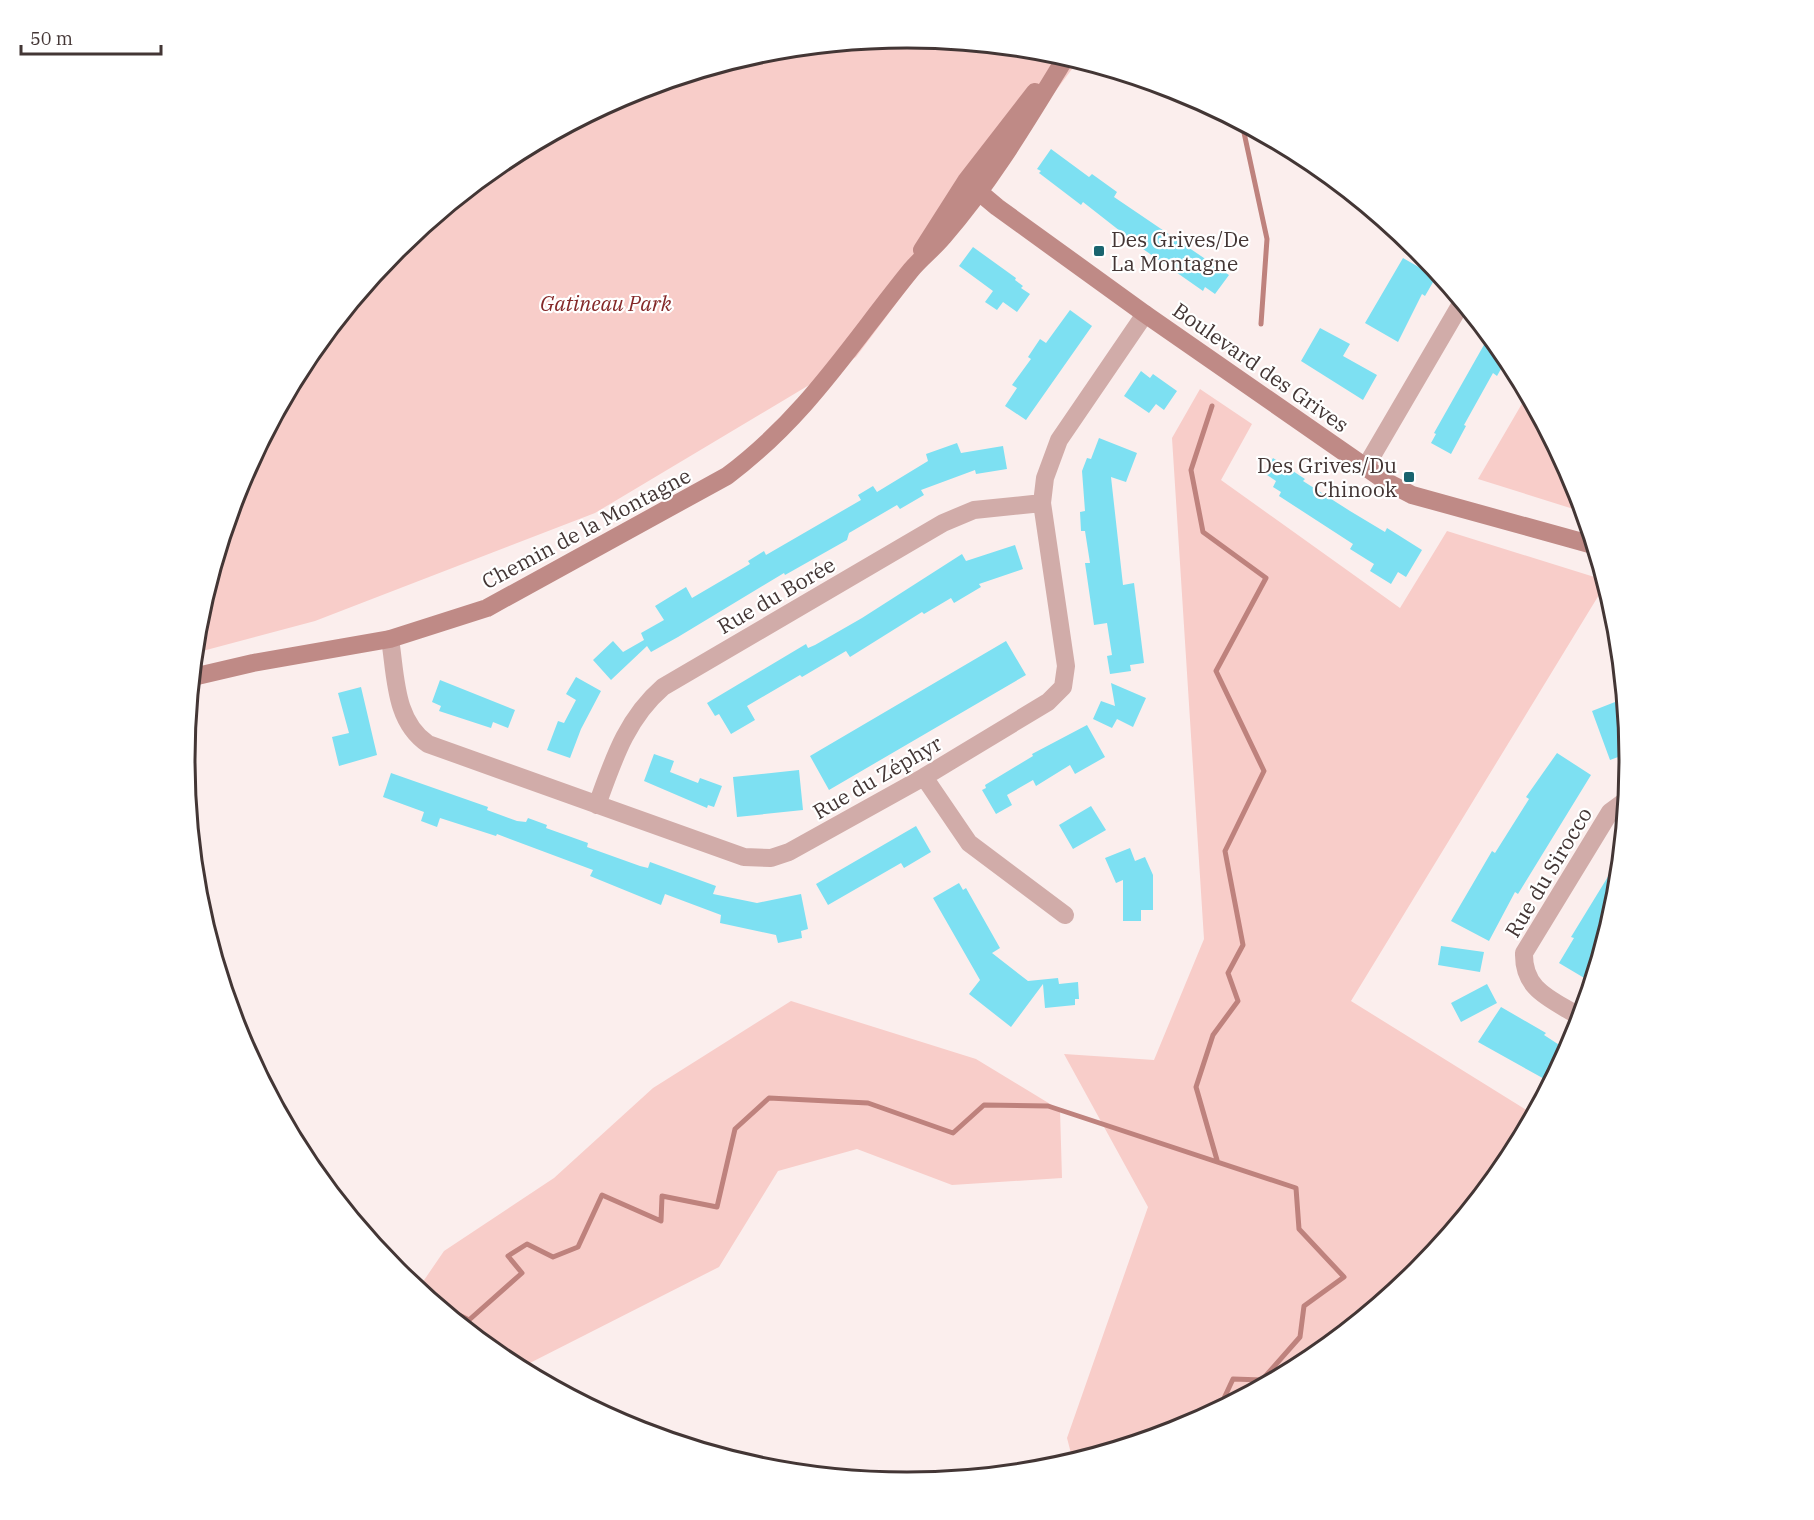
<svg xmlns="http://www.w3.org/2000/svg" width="1814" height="1520" viewBox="0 0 1814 1520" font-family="'IBM Plex Serif',serif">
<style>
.green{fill:#f8cdc9}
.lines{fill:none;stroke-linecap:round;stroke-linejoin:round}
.stream{stroke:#be827d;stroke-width:5}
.building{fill:#7de0f2}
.street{stroke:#d1aca9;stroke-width:18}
.secondary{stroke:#bf8a86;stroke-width:18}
.poi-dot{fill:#19646f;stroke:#fff;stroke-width:2}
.labels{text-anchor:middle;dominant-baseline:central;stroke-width:4.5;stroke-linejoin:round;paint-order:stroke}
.poi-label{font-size:21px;fill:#433635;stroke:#fff;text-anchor:start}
.park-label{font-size:21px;font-style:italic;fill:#842828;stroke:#fff}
.street-label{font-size:21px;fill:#433635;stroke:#fff}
.rim{fill:none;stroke:#433635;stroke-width:3}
</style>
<rect width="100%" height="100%" fill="#fbeeed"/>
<path class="green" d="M907 38 1048 51 1078 61 856 357 595 513 315 621 195 653 198 619 240 483 306 358 396 249 506 159 631 92 766 51Z
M1200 389 1252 424 1221 480 1400 608 1447 531 1604 580 1605 585 1351 1001 1533 1114 1508 1162 1418 1271 1308 1361 1183 1428 1073 1461 1067 1438 1148 1207 1064 1054 1154 1060 1204 939 1172 438Z
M1527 395 1575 484 1583 512 1478 479Z
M791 1001 976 1059 1060 1110 1062 1178 952 1185 857 1149 778 1171 719 1267 520 1368 505 1361 418 1289 444 1251 554 1178 653 1088Z"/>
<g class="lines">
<path class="stream" d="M1229 117 1243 128 1267 239 1261 324
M1212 406 1191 470 1203 532 1266 578 1216 671 1264 771 1225 851 1243 945 1228 973 1238 1001 1213 1035 1196 1087 1217 1160
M447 1313 451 1311 469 1320 522 1273 508 1256 527 1244 553 1257 578 1247 602 1195 661 1221 662 1196 717 1207 735 1129 769 1098 868 1103 953 1133 984 1105 1048 1106 1296 1188 1299 1229 1344 1277 1304 1306 1300 1337 1262 1380 1233 1379 1219 1409"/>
</g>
<path class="building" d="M1051 149 1089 177 1092 174 1117 192 1114 197 1229 275 1215 294 1205 287 1203 291 1143 249 1083 202 1081 205 1039 173 1041 171 1037 169Z
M973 247 1016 278 1015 280 1023 286 1021 288 1030 294 1017 312 1003 302 997 310 985 302 993 291 959 266Z
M1403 258 1436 277 1425 296 1422 294 1398 342 1365 323Z
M1070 310 1092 326 1026 420 1005 406 1017 388 1012 385 1031 359 1028 357 1040 339 1046 343Z
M1320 328 1350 344 1343 356 1377 375 1363 400 1301 361Z
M1489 336 1507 358 1497 376 1493 373 1464 425 1466 426 1451 454 1431 443 1436 434 1434 433Z
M1141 371 1150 378 1153 374 1177 391 1164 410 1156 404 1149 413 1124 396Z
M1099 438 1137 453 1126 482 1111 477 1123 585 1134 583 1144 663 1130 665 1131 671 1110 674 1107 656 1112 655 1107 623 1094 625 1085 563H1090L1085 531H1081L1080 512 1085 511 1082 471 1087 458 1091 459Z
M957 443 961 453 1003 446 1007 469 976 474 975 470 921 490 924 495 900 509 897 505 849 533 847 540 785 575 784 573 678 637 651 652 647 646 611 680 593 660 613 641 623 652 644 640 641 633 664 620 655 606 686 587 692 598 750 564 748 561 764 551 766 555 861 500 858 495 873 486 877 492 928 461 926 454Z
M1273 458 1305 479 1303 481 1350 511 1385 532 1387 528 1422 550 1406 577 1398 572 1391 584 1370 571 1374 564 1350 549 1353 544 1279 496 1281 492 1273 487 1276 481 1264 473Z
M1015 545 1023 569 979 584 981 587 954 603 951 598 924 614 922 612 850 657 846 651 802 677 800 675 747 706 755 720 731 734 719 714 715 716 707 703 806 644 808 648 815 645 862 618 962 554 966 561Z
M1006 641 1026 675 829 790 810 756Z
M576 677 601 691 581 729 570 758 547 750 558 721 564 723 576 700 566 694Z
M440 680 515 710 508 728 493 722 491 728 439 711 441 706 432 702Z
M1111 683 1146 698 1133 727 1117 719 1112 728 1093 719 1101 701 1115 706Z
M361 687 377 755 339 766 332 737 349 733 338 693Z
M1615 702 1627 734 1629 753 1610 760 1592 711Z
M1087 725 1105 757 1075 774 1070 765 1036 786 1033 780 1007 795 1012 805 996 814 982 790 986 788 985 785 1033 756 1032 754Z
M1557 753 1591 775 1518 894 1515 892 1489 941 1451 921 1492 851 1495 853 1529 799 1526 797Z
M654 754 674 761 670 772 698 783 700 778 722 786 714 807 708 805 707 808 644 781Z
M799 770 803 810 737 817 733 777Z
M391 773 488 807 487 810 517 821 526 822 528 818 547 825 546 828 588 843 587 847 640 866 648 868 650 862 716 886 713 894 757 903 801 894 808 929 801 931 802 938 778 943 776 935 720 923 721 915 665 894 661 905 590 876 593 870 497 834 496 836 440 818 437 827 421 821 424 812 383 797Z
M1091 806 1106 830 1073 849 1059 825Z
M916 826 931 852 904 868 901 863 828 905 816 884Z
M1130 848 1135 861 1145 857 1153 875V910H1141V921H1123V880L1116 883 1105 858Z
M1620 857 1616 901 1591 982 1559 963 1574 938 1571 937Z
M959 883 963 890 966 888 1000 948 992 953 1028 981 1058 978 1059 984 1078 982 1079 999H1075V1005L1045 1008 1043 984 1011 1027 969 994 980 980 933 898Z
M1441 946 1484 952 1480 972 1438 965Z
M1487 984 1497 1003 1461 1022 1451 1003Z
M1501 1007 1546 1033 1544 1035 1567 1050 1548 1081 1478 1042Z"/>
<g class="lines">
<path class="street" d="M1365 468 1462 302
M390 639C396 676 394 721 428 744L744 857 771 858 789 852 924 777 1048 702 1063 687 1066 666 1042 503 1045 478 1059 440 1145 314
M924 777 969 843 1065 915
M597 805C613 761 626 719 663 687L943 523 974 510 1042 503
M1580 1017C1552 999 1523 991 1524 953L1610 812 1625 801"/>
<path class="secondary" d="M966 181 997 207 1145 314 1387 482 1412 495 1593 545
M922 250 966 181 1035 92
M193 677 253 663 390 639 487 608 727 476C807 416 850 345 911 270 921 258 933 249 943 237 991 182 1028 119 1066 57"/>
</g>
<g class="poi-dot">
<rect x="1093" y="245" width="12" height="12" rx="3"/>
<rect x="1403" y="471" width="12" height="12" rx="3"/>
</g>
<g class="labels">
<g class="poi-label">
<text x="1111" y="239">Des Grives/De<tspan x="1111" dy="24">La Montagne</tspan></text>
<text x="1397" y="465" text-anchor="end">Des Grives/Du<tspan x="1397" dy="24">Chinook</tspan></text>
</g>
<g class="park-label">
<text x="606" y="303">Gatineau Park</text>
</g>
<g class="street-label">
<text transform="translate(1261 367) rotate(35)">Boulevard des Grives</text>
<text transform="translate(586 528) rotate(-28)">Chemin de la Montagne</text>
<text transform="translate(776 595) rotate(-30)">Rue du Borée</text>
<text transform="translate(877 777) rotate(-30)">Rue du Zéphyr</text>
<text transform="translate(1548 872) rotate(-59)">Rue du Sirocco</text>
</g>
</g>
<path d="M0 0H1814V1520H0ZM195 760a712 712 0 1 1 1424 0a712 712 0 1 1-1424 0Z" fill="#fff" fill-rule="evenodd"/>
<path class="rim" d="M195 760a712 712 0 1 1 1424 0a712 712 0 1 1-1424 0Z"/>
<path d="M21 45v9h140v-9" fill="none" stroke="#433635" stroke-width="3"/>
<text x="30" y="45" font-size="18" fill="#433635" stroke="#ffffff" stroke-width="4.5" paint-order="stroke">50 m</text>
</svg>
